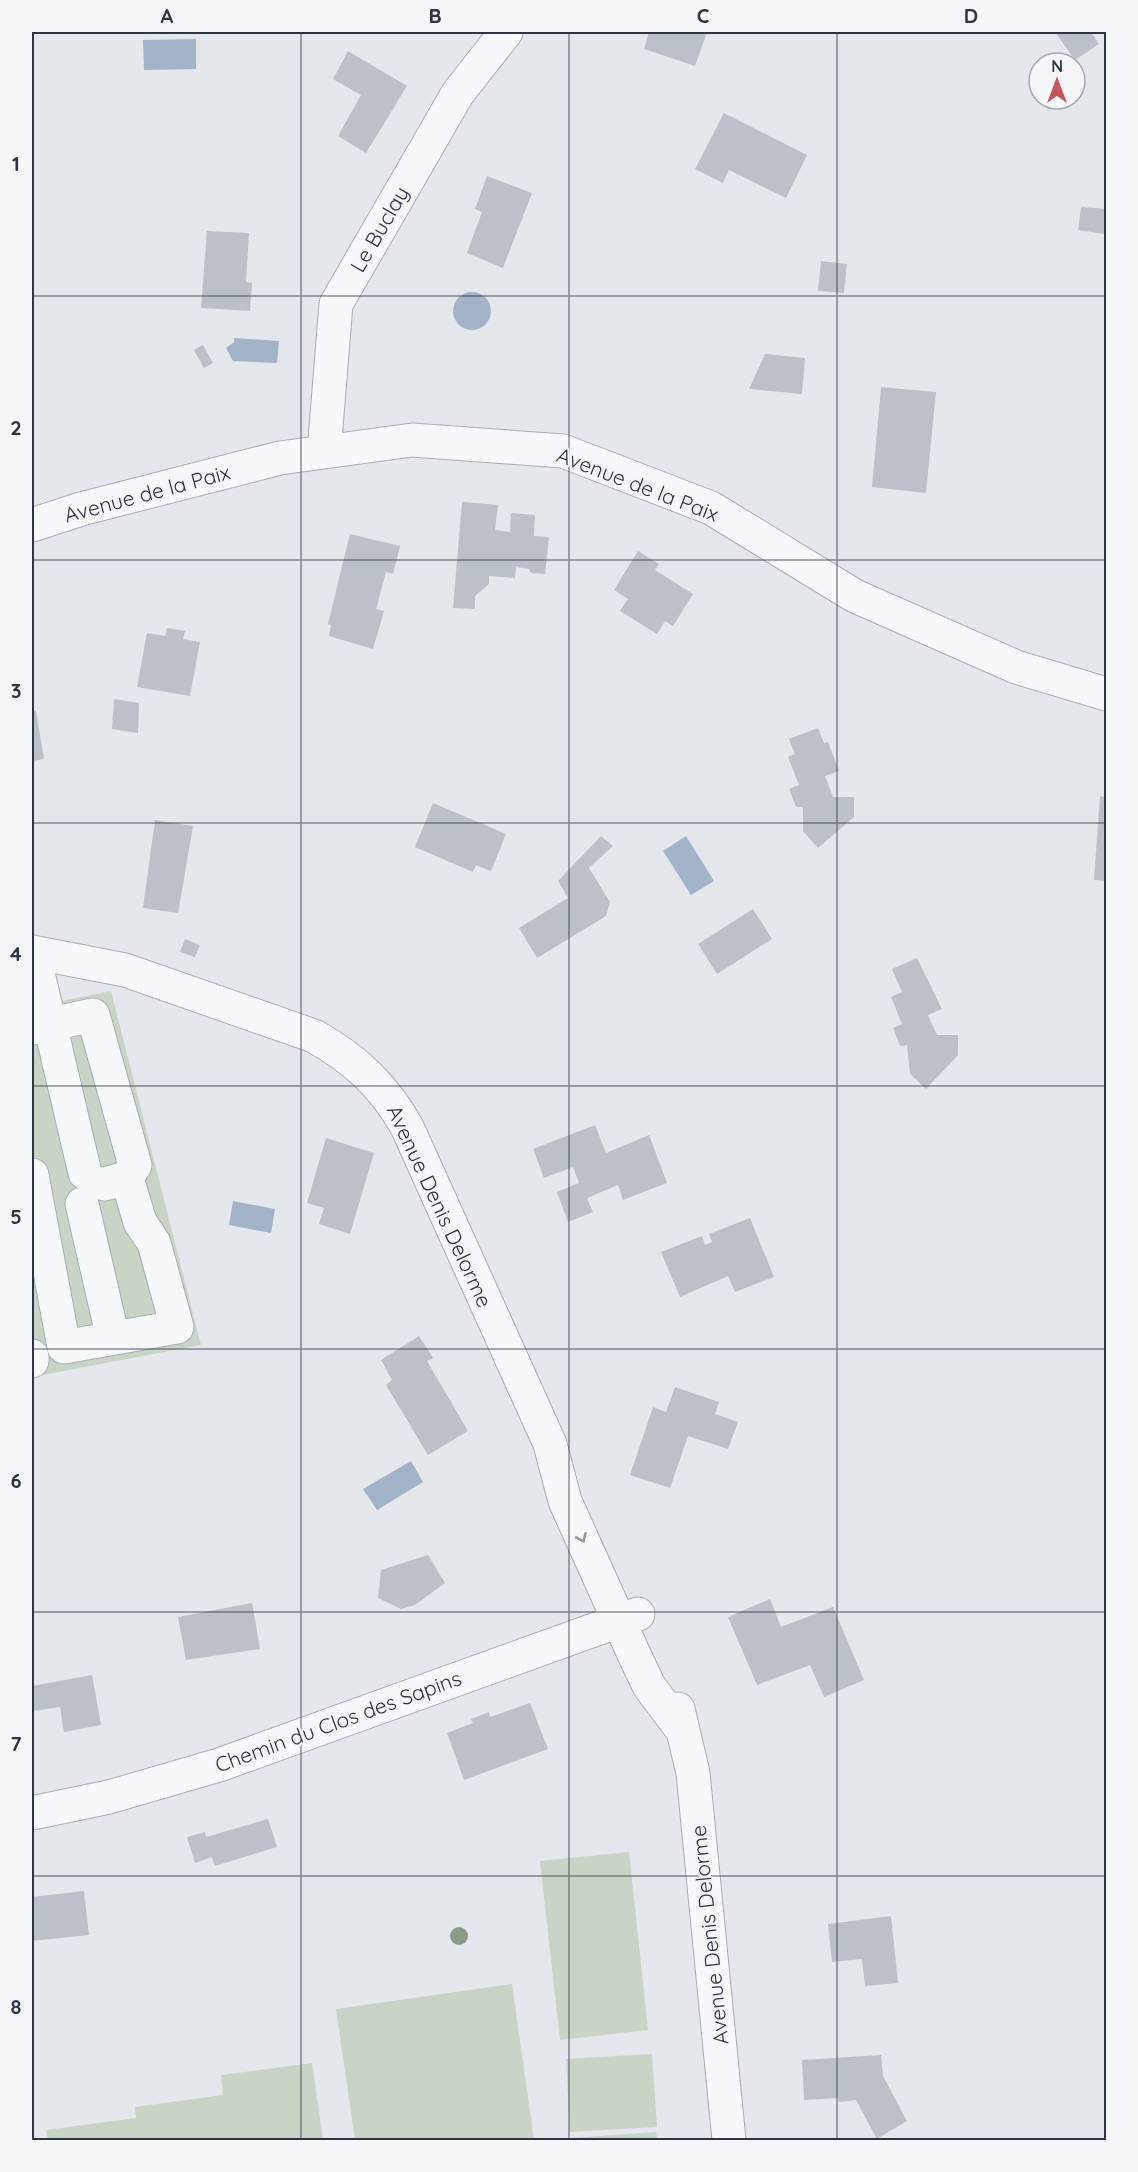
<svg xmlns="http://www.w3.org/2000/svg" width="1138" height="2172" viewBox="0 0 1138 2172" font-family="Quicksand,sans-serif">
<style>
.green{fill:#c9d4c6}
.water{fill:#a2b3c8}
.building{fill:#bcc0c8}
.lines{fill:none;stroke-linecap:round;stroke-linejoin:round}
.minor-casing{stroke:#a9aeb5;stroke-width:35}
.minor{stroke:#f7f8fa;stroke-width:33}
.tree{fill:#8a9b8a}
.oneway{stroke:#92969e}
.grid{fill:none;stroke:#2d3442;stroke-width:1.5;stroke-opacity:0.55}
.labels{text-anchor:middle;dominant-baseline:central;stroke-width:4.5;stroke-linejoin:round;paint-order:stroke}
.street-label{font-size:21px;fill:#2d3442;stroke:#f4f6f8}
.neatline{fill:none;stroke:#2d3442;stroke-width:2}
.grid-label{font-size:20px;text-anchor:middle;font-weight:bold;fill:#2d3442}
</style>
<rect width="100%" height="100%" fill="#e4e7eb"/>
<path class="green" d="M111 991 201 1345 32 1377V1007Z
M629 1852 648 2030 560 2040 540 1861Z
M512 1984 534 2140H355L336 2009Z
M652 2054 657 2127 570 2132 566 2059Z
M312 2063 323 2140H48L46 2130 136 2118 135 2107 223 2095 221 2075Z
M656 2132 657 2140H570V2138Z"/>
<path class="water" d="M196 39V69L144 70 143 40Z
M453 311a19 19 0 1 1 38 0a19 19 0 1 1-38 0Z
M234 338 279 341 277 363 233 361 226 348 234 342Z
M686 836 714 881 691 895 663 851Z
M233 1201 275 1209 271 1233 229 1225Z
M411 1461 423 1482 377 1510 363 1489Z"/>
<path class="building" d="M649 32H707L695 66 644 49Z
M1055 32H1091L1099 44 1075 60Z
M348 51 407 86 366 153 338 136 361 95 333 79Z
M724 113 807 155 786 198 729 170 723 183 695 169Z
M487 176 532 193 503 268 467 253 482 212 475 209Z
M1081 207 1106 209V239H1104V234L1078 230Z
M207 231 249 233 246 282 252 283 250 311 201 308Z
M821 261 847 264 844 293 818 291Z
M203 345 213 363 204 368 194 350Z
M765 354 805 358 802 394 749 389Z
M881 387 936 392 926 493 872 487Z
M462 502 498 505 495 530 510 532 511 513 535 515 534 536 549 537 545 574 531 573 529 569 516 567 515 578 489 576V584L475 596V609L453 608Z
M350 534 400 546 393 574 386 572 376 609 384 611 373 649 329 636 331 625 328 624Z
M638 551 659 564 655 570 693 594 673 626 665 621 657 634 620 611 628 599 614 590Z
M167 628 185 631 183 639 200 642 190 696 137 687 147 633 165 636Z
M114 699 139 703 138 733 112 729Z
M36 711 44 759 32 761V712Z
M818 728 824 743 828 742 839 771 825 776 833 797H854V817L818 848 803 831V807H796L789 789 799 785 788 757 795 754 789 739Z
M1100 796 1106 797V881L1094 880Z
M433 803 506 834 491 871 476 865 473 872 415 847Z
M155 820 193 826 178 913 143 908Z
M601 836 613 846 589 868 610 902 606 916 537 958 519 928 568 898 558 881Z
M753 909 772 939 717 974 698 944Z
M185 939 200 945 195 957 180 952Z
M917 958 942 1009 928 1015 937 1035H958V1055L926 1089 910 1074 907 1045 900 1046 893 1028 902 1024 891 997 902 992 892 969Z
M595 1125 606 1153 649 1135 667 1183 623 1200 618 1185 587 1198 593 1212 568 1222 557 1192 579 1183 573 1167 544 1178 533 1149Z
M326 1138 374 1153 350 1234 319 1224 324 1208 307 1203Z
M750 1218 774 1277 735 1292 728 1276 680 1297 661 1252 702 1236 705 1245 712 1242 709 1234Z
M419 1336 433 1358 427 1361 468 1431 428 1455 386 1385 392 1380 381 1360Z
M675 1387 719 1402 715 1414 738 1422 728 1449 688 1436 670 1488 630 1475 653 1407 666 1412Z
M428 1555 445 1583 415 1605 401 1609 378 1598 381 1570Z
M770 1599 781 1627 833 1607 864 1680 824 1697 810 1665 757 1685 728 1617Z
M252 1603 260 1649 186 1660 178 1617Z
M92 1675 101 1725 64 1732 60 1707 32 1711V1686Z
M530 1703 548 1749 464 1780 447 1733 473 1723 471 1719 489 1712 490 1717Z
M268 1819 277 1847 215 1866 212 1857 195 1863 187 1837 205 1832 206 1837Z
M84 1891 89 1935 32 1941V1897Z
M891 1916 898 1983 865 1986 862 1959 832 1962 828 1924Z
M881 2055 883 2076 907 2121 885 2134 877 2139 856 2100 839 2102 838 2098 804 2100 802 2060Z"/>
<g class="lines">
<g class="minor-casing">
<path id="minor" d="M324 452 336 304 458 93 506 32
M32 525 81 509 280 458 412 440 563 451 711 508 855 596 1016 667 1106 694
M32 952 125 970 314 1036C355 1059 384 1086 407 1127L550 1444 565 1501 633 1652 649 1686 683 1731
M33 952 85 1173
M32 1028 93 1015 135 1165 127 1178
M32 1175 64 1347 177 1327 154 1243 140 1222 127 1178 104 1184
M82 1204 113 1338
M32 1356V1361
M678 1709 693 1773 729 2140
M32 1813 109 1797 219 1765 638 1614"/>
</g>
<use href="#minor" class="minor"/>
</g>
<circle class="tree" cx="459" cy="1936" r="9"/>
<defs><path id="oneway-chevron" d="M-2-3.5L2.5 0L-2 3.5" fill="none" stroke-width="1.6" stroke-linecap="round" stroke-linejoin="round" transform="scale(1.5)"/></defs>
<use class="oneway" href="#oneway-chevron" transform="translate(582 1538) rotate(66)"/>
<path class="grid" d="M301 32V2140M569 32V2140M837 32V2140M32 296H1106M32 560H1106M32 823H1106M32 1086H1106M32 1349H1106M32 1612H1106M32 1876H1106"/>
<g class="labels">
<g class="street-label">
<text transform="translate(379 229) rotate(-60)">Le Buclay</text>
<text transform="translate(638 484) rotate(21)">Avenue de la Paix</text>
<text transform="translate(147 493) rotate(-15)">Avenue de la Paix</text>
<text transform="translate(440 1206) rotate(65)">Avenue Denis Delorme</text>
<text transform="translate(338 1721) rotate(-20)">Chemin du Clos des Sapins</text>
<text transform="translate(709 1935) rotate(-96)">Avenue Denis Delorme</text>
</g>
</g>
<rect width="1138" height="2172" fill="none" stroke="#f4f6f8" stroke-width="66"/>
<g transform="translate(1057 81)"><circle r="28" fill="#f4f6f8" stroke="#a4a8af" stroke-width="1.5"/>
<path d="M0-4.5L10 22L0 15L-10 22Z" fill="#c55462"/>
<text y="-9" font-size="16" font-weight="bold" text-anchor="middle" fill="#2d3442">N</text>
</g>
<rect x="33" y="33" width="1072" height="2106" class="neatline"/>
<g class="grid-label">
<text x="167" y="23">A</text>
<text x="435" y="23">B</text>
<text x="703" y="23">C</text>
<text x="971" y="23">D</text>
<text x="16" y="171">1</text>
<text x="16" y="435">2</text>
<text x="16" y="698">3</text>
<text x="16" y="961">4</text>
<text x="16" y="1224">5</text>
<text x="16" y="1488">6</text>
<text x="16" y="1751">7</text>
<text x="16" y="2014">8</text>
</g>
</svg>
